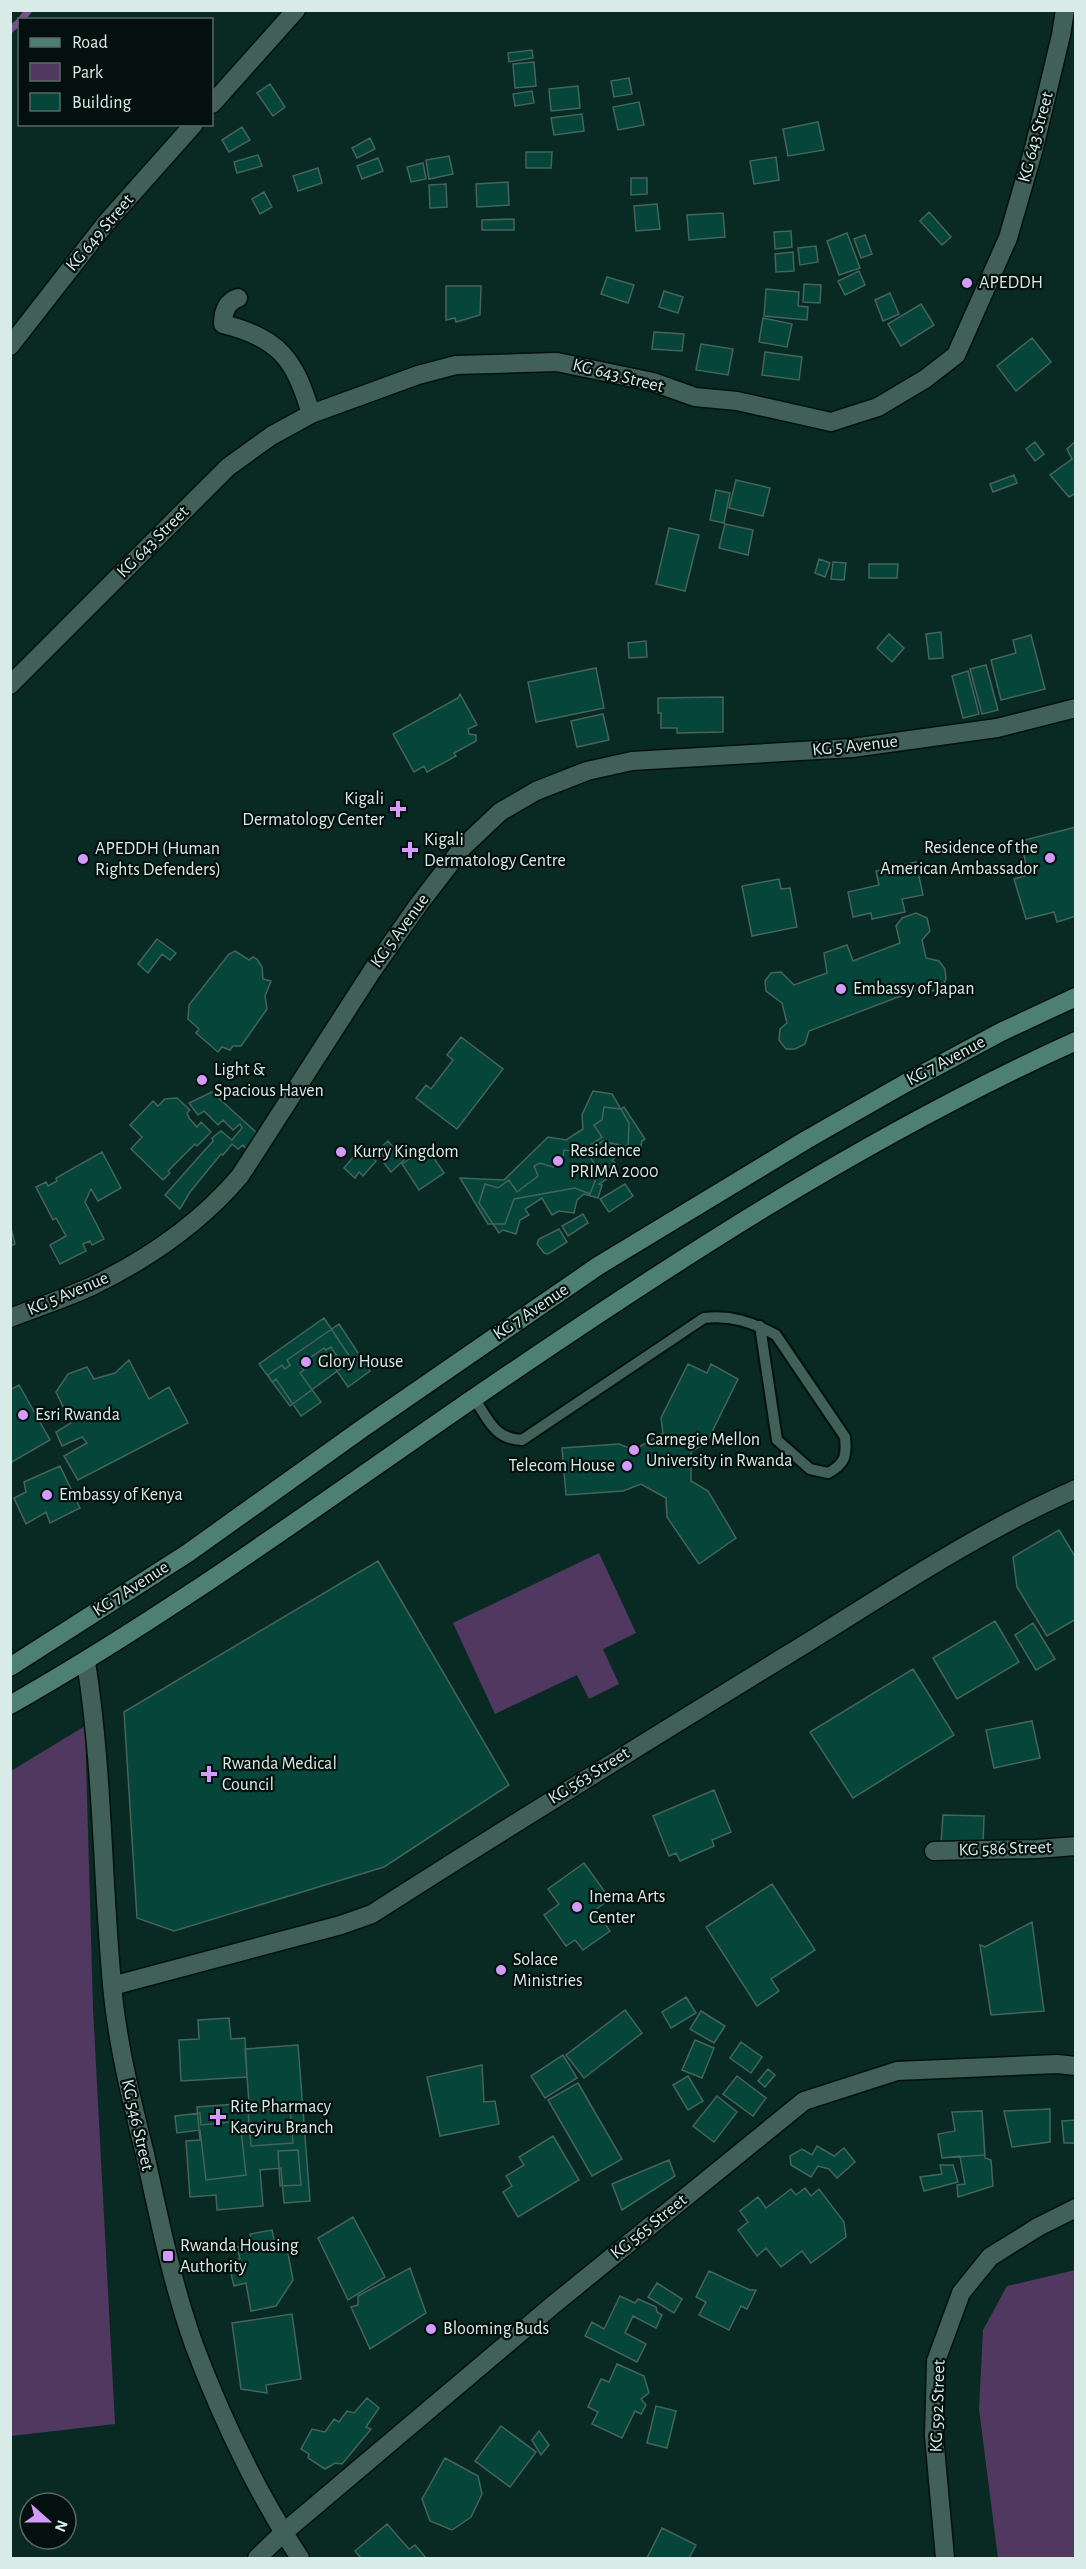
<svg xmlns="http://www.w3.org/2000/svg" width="1086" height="2569" viewBox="0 0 1086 2569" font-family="'Alegreya Sans',sans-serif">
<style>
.green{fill:#513861}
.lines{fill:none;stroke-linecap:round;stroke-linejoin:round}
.stream{stroke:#76508e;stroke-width:7}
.building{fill:#05453a;stroke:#44645c;stroke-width:1.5}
.lane-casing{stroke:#00110d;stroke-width:14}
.street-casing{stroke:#00110d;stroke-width:21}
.secondary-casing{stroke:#00110d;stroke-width:21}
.lane{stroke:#406058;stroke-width:10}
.street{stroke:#406058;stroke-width:18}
.secondary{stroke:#4d7f73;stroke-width:18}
.poi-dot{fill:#d59bfa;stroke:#04100d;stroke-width:2}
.labels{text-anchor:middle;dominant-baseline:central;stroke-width:4.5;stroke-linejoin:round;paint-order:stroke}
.street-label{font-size:18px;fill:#d9ebe6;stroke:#04100d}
.poi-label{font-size:18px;fill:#d9ebe6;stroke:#04100d;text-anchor:start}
</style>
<rect width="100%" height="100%" fill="#092a23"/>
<path class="green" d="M599 1553 636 1633 603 1649 619 1684 589 1699 577 1675 495 1714 453 1623Z
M85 1726 93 2009 115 2424 11 2436V1771Z
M1075 2270V2558H998L979 2409 983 2330 1007 2286Z"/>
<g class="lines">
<path class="stream" d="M21 20 29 10
M10 30 20 21"/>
</g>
<path class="building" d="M532 50 533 58 509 62 508 53Z
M534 62 536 86 515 88 513 64Z
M629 78 632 94 614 97 611 81Z
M270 84 285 107 273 116 257 93Z
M578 86 580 108 551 111 549 89Z
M532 91 534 103 515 106 513 94Z
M639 102 644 125 618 130 613 107Z
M582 114 584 131 554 135 551 118Z
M818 122 824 150 788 156 783 129Z
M242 127 250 140 229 152 222 140Z
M370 138 375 149 357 158 352 148Z
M526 152H552L551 168H526Z
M258 155 262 166 237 173 234 162Z
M449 156 453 174 429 179 426 160Z
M776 157 779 180 754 184 750 161Z
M378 158 383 171 362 179 357 166Z
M423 163 426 179 411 182 407 167Z
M318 168 322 183 298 191 293 176Z
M631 178H647V194L631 195Z
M508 182 509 205 477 207 476 184Z
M446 184 447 207 430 208 429 185Z
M264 192 272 207 260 214 252 199Z
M657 204 660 229 636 231 634 206Z
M929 212 951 237 942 245 920 221Z
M723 213 725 237 689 240 687 215Z
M514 219V230H482V220Z
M791 231 792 247 775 249 774 232Z
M847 233 860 268 839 275 827 241Z
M865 235 872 254 861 258 854 239Z
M816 246 818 262 800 265 798 248Z
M793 252 794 271 776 272 775 254Z
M859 271 865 285 845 295 838 281Z
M607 277 634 285 628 303 601 294Z
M804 284 821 285 820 303 803 302Z
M446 286H481L480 315 456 322 455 318 446 320Z
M766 289 799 292 798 306 808 307 807 320 764 316Z
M664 291 683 297 678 313 659 307Z
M890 293 899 314 883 321 875 300Z
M921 304 934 325 901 346 888 324Z
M763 318 792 324 787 347 759 342Z
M654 332 684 334 682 351 652 349Z
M1032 338 1051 362 1016 391 997 366Z
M701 344 733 349 728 375 696 370Z
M765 352 802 357 799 380 762 375Z
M1076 441V493L1069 497 1050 475 1072 459 1067 449Z
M1035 442 1044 454 1035 461 1026 449Z
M1014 475 1017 483 993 492 990 484Z
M736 480 770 488 763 516 729 508Z
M716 490 730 493 724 523 710 520Z
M725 524 753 530 748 555 719 548Z
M669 528 699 535 685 591 656 584Z
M819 559 830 563 825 577 815 573Z
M833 562 846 563 844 580 831 579Z
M869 564H898L897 578H869Z
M941 632 943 658 929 659 926 634Z
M889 634 904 648 892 662 877 648Z
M1031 635 1045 689 1001 700 991 660 1016 653 1013 640Z
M646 641 647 657 629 658 628 643Z
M986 665 998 710 982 714 970 669Z
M596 668 604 708 536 722 528 682Z
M968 671 979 714 963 718 952 676Z
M460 694 477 725 468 729 469 734 476 735V741L454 753 456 756 427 772 424 766 414 772 393 734 458 698Z
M723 697V732L677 733V728H661V713H658V698Z
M603 714 609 740 577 747 571 721Z
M1076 827V916L1057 922 1054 912 1026 919 1014 879 1028 875 1021 841Z
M916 862 923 895 902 899 905 912 872 919 871 913 853 917 848 892 879 885 876 871Z
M779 879 781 889 790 888 797 927 752 936 742 886Z
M916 913 927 918 930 931 922 940 926 958 939 961 945 969 946 979 941 989 932 991 919 989 809 1031 805 1044 795 1049H786L779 1040 780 1029 787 1023 782 1003 766 991 765 981 771 973 781 972 794 985 827 973 824 953 847 945 853 961 900 943 896 926 902 918Z
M157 939 176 953 170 960 162 954 148 973 138 964Z
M235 951 249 960 253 957 257 959 262 967 263 979 271 981 265 996 267 1009 241 1046H233L230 1050 222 1047 218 1052 196 1033 199 1029 188 1019 189 1005 229 954Z
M461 1037 503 1069 457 1129 416 1098 426 1085 431 1089 453 1060 447 1055Z
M593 1091 612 1094 629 1123 628 1147 603 1141 587 1152 599 1171 590 1194 575 1188 514 1199 505 1224H488L460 1178 504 1180 548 1137 566 1140 583 1129 582 1115Z
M212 1092 258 1134 247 1150 243 1145 238 1149 232 1144 223 1155 221 1154 190 1192 180 1209 165 1195 213 1141 212 1138 221 1131 232 1140 242 1128 240 1124 233 1130 223 1120 218 1125 204 1111 198 1115 189 1103Z
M177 1098 190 1110 187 1113 189 1118 197 1127 201 1122 211 1132 197 1146 195 1144 168 1171 170 1173 163 1180 131 1149 142 1137 130 1125 153 1101 158 1106 165 1099Z
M604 1107 621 1109 624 1107 645 1139 642 1141 639 1154 625 1151 612 1160 615 1163 603 1171 607 1179 599 1184 602 1185 598 1198 584 1194 577 1200 574 1213 559 1211 552 1215 542 1198 525 1209 529 1215 520 1220 516 1234 503 1230 499 1233 479 1203 485 1184 498 1188 509 1180 517 1192 538 1176 534 1166 540 1163 553 1167 562 1162 564 1150 580 1152 602 1137 594 1125 602 1120Z
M388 1141 404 1160 391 1172 384 1163 387 1160 378 1150Z
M361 1148 376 1161 363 1176 359 1172 355 1178 344 1168Z
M423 1149 426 1153 429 1151 444 1173 419 1190 402 1164 418 1153 419 1155V1152Z
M102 1152 121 1188 98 1201 91 1189 85 1202 104 1239 92 1245 90 1241 83 1244 86 1251 60 1264 50 1245 66 1236 56 1218 53 1220 36 1187 46 1182 48 1186 57 1181 56 1178Z
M625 1184 633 1196 609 1212 600 1199Z
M583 1214 588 1223 568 1236 562 1226Z
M10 1224 15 1244 10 1246Z
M559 1229 567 1242 548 1254 544 1253 537 1244 539 1239Z
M324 1318 352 1360 290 1406 259 1364Z
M339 1324 370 1371 348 1387 330 1361 337 1356 331 1347 326 1350 324 1348 300 1365 304 1370 300 1373 321 1402 301 1416 276 1379 272 1382 268 1375 282 1365 285 1369 290 1365 287 1360Z
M129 1360 149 1399 169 1387 188 1423 78 1480 64 1456 87 1443 82 1437 62 1446 56 1432 71 1423 56 1392 68 1374 87 1367 94 1379 115 1373Z
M688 1364 707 1373 711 1364 738 1379 707 1442 691 1452V1481L708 1491 736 1538 699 1564 667 1517 666 1498 641 1484 623 1491 566 1495 562 1448 619 1444 634 1450 663 1433 661 1418Z
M19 1385 50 1440 10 1463V1390Z
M60 1466 80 1508 50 1523 46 1512 26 1524 14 1498 26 1492 24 1482Z
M1059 1530 1076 1558V1619L1047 1636 1017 1587 1013 1557Z
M378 1561 509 1785 384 1867 174 1931 137 1918 124 1712Z
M995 1621 1019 1662 957 1699 933 1658Z
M1033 1623 1055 1659 1036 1670 1015 1635Z
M913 1669 954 1735 853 1798 810 1732Z
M1032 1721 1040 1758 994 1768 986 1730Z
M714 1790 731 1832 712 1840 714 1846 680 1861 676 1853 669 1856 653 1816Z
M943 1815 984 1816 983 1845 941 1843Z
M584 1863 610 1899 595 1910 610 1931 583 1950 575 1940 566 1946 544 1915 559 1904 548 1889Z
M772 1884 815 1950 771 1979 779 1991 757 2006 706 1927Z
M1032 1922 1044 2011 991 2015 980 1945 985 1947Z
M686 1997 696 2013 671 2028 662 2012Z
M625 2010 642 2033 584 2078 566 2055Z
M701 2011 725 2026 714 2043 690 2029Z
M229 2018 231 2039 245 2038 247 2077 181 2081 179 2040 199 2039 198 2020Z
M695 2040 714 2048 702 2078 682 2070Z
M741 2042 762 2057 751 2073 730 2058Z
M298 2045 310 2201 284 2203 281 2168 260 2170 263 2206 217 2210 216 2195 190 2197 186 2141 200 2140 197 2107 249 2103 245 2049Z
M563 2055 577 2078 545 2098 531 2076Z
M482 2065 484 2102 495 2101 499 2124 440 2136 427 2077Z
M768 2069 775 2075 765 2087 758 2081Z
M688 2076 703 2101 688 2110 673 2085Z
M737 2076 766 2098 753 2116 723 2094Z
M578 2083 622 2159 592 2176 548 2100Z
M717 2096 737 2112 714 2142 693 2126Z
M290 2108 293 2143 251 2146 248 2111Z
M1050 2109V2142L1012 2147 1004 2111Z
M982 2111 985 2155 942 2158 938 2134 955 2131 952 2112Z
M982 2111 985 2158 991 2160 993 2186 958 2197 957 2185 965 2184 960 2156 942 2158 938 2134 955 2131 952 2112Z
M200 2113 201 2125 240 2121 246 2175 206 2180 200 2130 177 2133 175 2116Z
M1076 2120V2143H1064L1062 2121Z
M553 2136 579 2180 518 2217 503 2192 512 2186 506 2176 524 2165 519 2157Z
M817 2146 834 2156 844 2148 855 2162 837 2178 829 2169 818 2166 811 2177 791 2165 790 2156 802 2149 812 2155Z
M298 2150 301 2185 280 2186 278 2151Z
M669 2160 675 2176 622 2210 612 2184Z
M940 2165H953L958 2182 924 2191 920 2177 942 2174Z
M805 2188 811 2196 819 2189 844 2222 846 2237 811 2263 802 2251 781 2267 766 2248 757 2256 738 2230 748 2222 740 2211 758 2197 766 2208 791 2189 796 2195Z
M353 2217 385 2277 348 2300 318 2238Z
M272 2230 276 2250 287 2248 293 2280 276 2306 251 2311 246 2283 234 2286 228 2261 240 2259 237 2247 252 2244 250 2234Z
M410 2268 426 2313 370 2349 351 2307 358 2305V2296Z
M709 2271 750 2290H756L747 2309 741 2306 729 2330 699 2315 706 2302 696 2297Z
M657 2283 682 2299 674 2313 648 2297Z
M620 2296 635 2303 638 2299 656 2307 657 2312 662 2315 656 2328 633 2316 625 2333 646 2344 637 2362 585 2336 592 2322 604 2329Z
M292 2314 301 2379 266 2385 267 2393 241 2389 232 2323Z
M617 2364 644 2376 649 2393 641 2399 646 2405 641 2414 635 2411 622 2438 592 2424 598 2412 588 2407 601 2379 609 2382Z
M367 2398 379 2408 366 2427 371 2429 342 2464 335 2463 325 2469 308 2458 309 2454 301 2449 312 2429 325 2432 334 2419 339 2422 347 2411 354 2413Z
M656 2406 676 2411 667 2448 647 2443Z
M501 2426 536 2452 510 2487 475 2461Z
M539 2431 549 2445 541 2455 532 2440Z
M445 2458 478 2476 482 2494 471 2517 452 2530 430 2521 422 2499Z
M387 2524 409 2549 415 2545 426 2558H361L355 2551Z
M662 2528 696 2545 689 2558H647Z"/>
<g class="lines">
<g class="lane-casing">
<path id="lane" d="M474 1398C488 1419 494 1439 522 1440L704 1318C731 1315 752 1322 776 1335L845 1437C847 1456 845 1464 828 1473L810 1469 777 1440 760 1326"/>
</g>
<g class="street-casing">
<path id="street" d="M212 104 296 10
M238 298C226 302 223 313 223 324 280 338 295 360 311 414
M10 346 106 223 194 124
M10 685 228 467 271 436 311 414 418 375 456 365 557 362 653 382 695 397 737 401 831 422 878 407 925 379 956 355 1008 238 1034 148 1061 35 1065 10
M10 1318C38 1307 66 1298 92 1286 148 1259 200 1223 240 1176L372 971 419 904 463 847 500 812 536 791 587 771 632 761 852 748 997 728 1076 708
M86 1662C103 1769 102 1877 112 1984 117 2043 131 2098 145 2154 159 2218 172 2283 194 2345 222 2419 257 2493 300 2558
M934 1851 1037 1849 1076 1846
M112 1986 341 1925 372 1914C511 1825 652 1738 792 1652 885 1595 976 1533 1076 1489
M257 2558 283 2533 553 2305 804 2101 897 2071 1057 2064 1076 2066
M945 2558 934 2436 936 2361 961 2293 990 2257 1038 2227 1076 2208"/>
</g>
<g class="secondary-casing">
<path id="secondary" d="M10 1667 188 1553 363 1428 598 1266 806 1140 904 1084 1001 1032 1076 997
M10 1705C172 1613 321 1503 474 1398 667 1266 862 1138 1076 1041"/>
</g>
<use href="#lane" class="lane"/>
<use href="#street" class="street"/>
<use href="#secondary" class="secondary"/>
</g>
<g class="poi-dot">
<circle cx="967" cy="283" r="6"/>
<path d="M395 800h6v6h6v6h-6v6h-6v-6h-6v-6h6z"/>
<path d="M407 841h6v6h6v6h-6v6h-6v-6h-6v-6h6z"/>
<circle cx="1050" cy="858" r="6"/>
<circle cx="83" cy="859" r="6"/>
<circle cx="841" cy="989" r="6"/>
<circle cx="202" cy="1080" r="6"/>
<circle cx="341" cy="1152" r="6"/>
<circle cx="558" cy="1161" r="6"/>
<circle cx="306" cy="1362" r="6"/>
<circle cx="23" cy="1415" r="6"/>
<circle cx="634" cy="1450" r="6"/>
<circle cx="627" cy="1466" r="6"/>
<circle cx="47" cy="1495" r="6"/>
<path d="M206 1765h6v6h6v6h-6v6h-6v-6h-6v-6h6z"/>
<circle cx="577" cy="1907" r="6"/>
<circle cx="501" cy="1970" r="6"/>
<path d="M215 2108h6v6h6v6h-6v6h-6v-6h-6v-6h6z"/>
<rect x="162" y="2250" width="12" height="12" rx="3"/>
<circle cx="431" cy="2329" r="6"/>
</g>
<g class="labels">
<g class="street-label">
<text transform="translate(1036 137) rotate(-75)">KG 643 Street</text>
<text transform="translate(100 233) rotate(-50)">KG 649 Street</text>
<text transform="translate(618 376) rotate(14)">KG 643 Street</text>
<text transform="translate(153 542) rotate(-45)">KG 643 Street</text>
<text transform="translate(855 746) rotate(-6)">KG 5 Avenue</text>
<text transform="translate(400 931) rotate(-54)">KG 5 Avenue</text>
<text transform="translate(946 1061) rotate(-28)">KG 7 Avenue</text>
<text transform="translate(68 1294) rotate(-23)">KG 5 Avenue</text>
<text transform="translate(531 1312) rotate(-34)">KG 7 Avenue</text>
<text transform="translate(131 1589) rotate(-33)">KG 7 Avenue</text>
<text transform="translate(589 1776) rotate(-32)">KG 563 Street</text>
<text transform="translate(1005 1849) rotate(-2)">KG 586 Street</text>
<text transform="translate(137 2125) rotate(77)">KG 546 Street</text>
<text transform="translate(649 2227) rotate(-39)">KG 565 Street</text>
<text transform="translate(938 2406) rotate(-88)">KG 592 Street</text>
</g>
<g class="poi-label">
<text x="979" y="283">APEDDH</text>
<text x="384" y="799" text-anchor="end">Kigali<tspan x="384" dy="21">Dermatology Center</tspan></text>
<text x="424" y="840">Kigali<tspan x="424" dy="21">Dermatology Centre</tspan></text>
<text x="1038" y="848" text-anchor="end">Residence of the<tspan x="1038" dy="21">American Ambassador</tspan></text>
<text x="95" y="849">APEDDH (Human<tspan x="95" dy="21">Rights Defenders)</tspan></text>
<text x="853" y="989">Embassy of Japan</text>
<text x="214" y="1070">Light &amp;<tspan x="214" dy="21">Spacious Haven</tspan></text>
<text x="570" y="1151">Residence<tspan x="570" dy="21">PRIMA 2000</tspan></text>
<text x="353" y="1152">Kurry Kingdom</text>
<text x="318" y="1362">Glory House</text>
<text x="35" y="1415">Esri Rwanda</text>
<text x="646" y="1440">Carnegie Mellon<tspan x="646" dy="21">University in Rwanda</tspan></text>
<text x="615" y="1466" text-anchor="end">Telecom House</text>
<text x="59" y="1495">Embassy of Kenya</text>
<text x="222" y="1764">Rwanda Medical<tspan x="222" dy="21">Council</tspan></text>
<text x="589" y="1897">Inema Arts<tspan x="589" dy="21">Center</tspan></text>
<text x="513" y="1960">Solace<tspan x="513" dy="21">Ministries</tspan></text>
<text x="230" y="2107">Rite Pharmacy<tspan x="230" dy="21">Kacyiru Branch</tspan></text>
<text x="180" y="2246">Rwanda Housing<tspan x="180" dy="21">Authority</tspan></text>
<text x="443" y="2329">Blooming Buds</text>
</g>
</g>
<rect width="1086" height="2569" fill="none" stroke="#d9ebe6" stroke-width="24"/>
<rect x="18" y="18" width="195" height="108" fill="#04100d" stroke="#596864" stroke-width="1.5"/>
<rect x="30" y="38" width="30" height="9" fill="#4d7f73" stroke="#596864" stroke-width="1.5"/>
<text x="72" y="48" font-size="18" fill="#d9ebe6">Road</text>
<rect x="30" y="63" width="30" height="18" fill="#513861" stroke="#596864" stroke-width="1.5"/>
<text x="72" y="78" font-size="18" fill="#d9ebe6">Park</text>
<rect x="30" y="93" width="30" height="18" fill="#05453a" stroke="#596864" stroke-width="1.5"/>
<text x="72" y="108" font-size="18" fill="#d9ebe6">Building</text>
<g transform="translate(48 2521) rotate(111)"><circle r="28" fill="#04100d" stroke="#596864" stroke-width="1.5"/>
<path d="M0-4.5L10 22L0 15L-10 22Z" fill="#d59bfa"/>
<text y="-9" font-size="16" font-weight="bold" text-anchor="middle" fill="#d9ebe6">N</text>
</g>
</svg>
